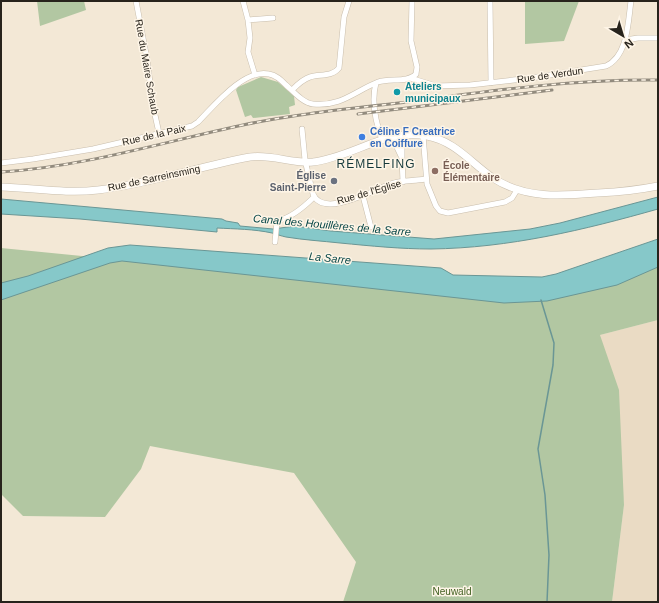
<svg xmlns="http://www.w3.org/2000/svg" width="659" height="603" viewBox="0 0 659 603" font-family="Helvetica,sans-serif">
<style>
.built{fill:#eadbc4}
.green{fill:#b2c7a2}
.water{fill:#86c8c9;stroke:#6a9695}
.lines{fill:none;stroke-linecap:round;stroke-linejoin:round}
.stream{stroke:#6a9695;stroke-width:1.5}
.minor-casing{stroke:#c9bead;stroke-width:6}
.tertiary-casing{stroke:#c9bead;stroke-width:8}
.minor{stroke:#fff;stroke-width:5}
.tertiary{stroke:#fff;stroke-width:7}
.rail-casing{stroke:#928b7e;stroke-width:3}
.rail{stroke:#fef5e7;stroke-width:1.5;stroke-dasharray:4.5;stroke-linecap:butt}
.culture-dot{fill:#0f9aa8;stroke:#fef5e7;stroke-width:1.5}
.shop-dot{fill:#3f7fe0;stroke:#fef5e7;stroke-width:1.5}
.education-dot{fill:#8d6e63;stroke:#fef5e7;stroke-width:1.5}
.worship-dot{fill:#6b7280;stroke:#fef5e7;stroke-width:1.5}
.labels{text-anchor:middle;dominant-baseline:central;stroke-width:3;stroke-linejoin:round;paint-order:stroke}
.street-label{font-size:10px;fill:#27231c;stroke:#fef5e7}
.culture-label{font-size:10px;font-weight:bold;fill:#0d838f;stroke:#fef5e7;text-anchor:start}
.shop-label{font-size:10px;font-weight:bold;fill:#366cbe;stroke:#fef5e7;text-anchor:start}
.education-label{font-size:10px;font-weight:bold;fill:#785e54;stroke:#fef5e7;text-anchor:start}
.worship-label{font-size:10px;font-weight:bold;fill:#5b616d;stroke:#fef5e7;text-anchor:end}
.park-label{font-size:10px;fill:#3f5e1f;stroke:#fef5e7}
.water-label{font-size:11px;font-style:italic;fill:#074647;stroke:#fef5e7}
.quarter-label{font-size:12px;letter-spacing:1px;fill:#16393b;stroke:#fef5e7}
</style>
<rect width="100%" height="100%" fill="#f3e8d6"/>
<path class="built" d="M658 320V602H612L624 505 600 335Z"/>
<path class="green" d="M37 1H84L86 10 40 26Z
M525 1H579L564 41 525 44Z
M261 77 278 82 294 96 295 105 289 107 290 114 253 118 251 115 245 117 236 90 238 87Z
M1 248 183 266 508 301 658 266V320L600 335 619 390 624 505 612 602H343L356 562 294 473 150 446 141 469 105 517 23 516 1 494Z"/>
<path class="water" d="M658 197V209C584 230 509 248 431 249 401 249 371 246 340 243 322 241 304 240 286 237 281 236 276 234 272 233 254 229 235 229 217 228V232L80 219 1 214V199L222 219 226 221 238 223 240 226 273 229 295 226 331 231 434 239 530 229 560 223Z
M658 239V267L617 285 547 301 504 303 122 261 110 263 1 300V283L28 276 108 248 130 245 441 268 453 275 542 277 556 274Z"/>
<g class="lines">
<path class="stream" d="M541 300 554 343 553 365 538 449 545 495 549 555 547 602"/>
<g class="minor-casing">
<path id="minor" d="M136 1 147 59 153 106 159 133
M243 1 248 20 250 38 248 52 255 75
M412 1 411 41 417 67 416 74
M490 1 491 83
M248 20 273 18
M625 40 638 38H658
M410 78 436 86 470 85 531 78 606 66C628 56 628 22 631 1
M376 83C371 101 376 123 382 140
M292 90C297 85 303 79 310 77 320 74 332 77 339 68L344 17 349 1
M302 129 305 160 313 194C323 220 379 187 394 183 404 180 415 181 425 179
M423 135 427 184 436 206 440 211 448 213 505 202 512 198 517 190
M392 137 402 158V135
M402 158 403 182
M1 163 33 159 93 149 192 126 198 122C213 107 244 68 269 74 276 75 281 80 286 85 294 92 303 103 313 104 341 107 355 91 378 82 390 78 408 83 416 74
M363 196 371 227
M275 242 277 221C291 218 304 207 314 197"/>
</g>
<g class="tertiary-casing">
<path id="tertiary" d="M1 187C33 188 67 194 98 190 150 184 200 166 250 157 272 154 292 164 313 162 353 157 386 128 427 136 455 141 471 163 493 178 525 199 561 196 598 193 618 192 638 190 658 186"/>
</g>
<use href="#minor" class="minor"/>
<use href="#tertiary" class="tertiary"/>
<g class="rail-casing">
<path id="rail" d="M358 114 552 90
M1 172C83 167 163 142 243 125 300 113 358 108 415 101 496 90 576 79 658 80"/>
</g>
<use href="#rail" class="rail"/>
</g>
<circle class="culture-dot" cx="397" cy="92" r="4"/>
<circle class="shop-dot" cx="362" cy="137" r="4"/>
<circle class="education-dot" cx="435" cy="171" r="4"/>
<circle class="worship-dot" cx="334" cy="181" r="4"/>
<g class="labels">
<g class="street-label">
<text transform="translate(147 67) rotate(80)">Rue du Maire Schaub</text>
<text transform="translate(550 75) rotate(-8)">Rue de Verdun</text>
<text transform="translate(154 135) rotate(-13)">Rue de la Paix</text>
<text transform="translate(154 178) rotate(-12)">Rue de Sarreinsming</text>
<text transform="translate(369 192) rotate(-16)">Rue de l'Église</text>
</g>
<g class="culture-label">
<text x="405" y="86">Ateliers<tspan x="405" dy="12">municipaux</tspan></text>
</g>
<g class="shop-label">
<text x="370" y="131">Céline F Creatrice<tspan x="370" dy="12">en Coiffure</tspan></text>
</g>
<g class="education-label">
<text x="443" y="165">École<tspan x="443" dy="12">Élémentaire</tspan></text>
</g>
<g class="worship-label">
<text x="326" y="175">Église<tspan x="326" dy="12">Saint-Pierre</tspan></text>
</g>
<g class="park-label">
<text x="452" y="591">Neuwald</text>
</g>
<g class="water-label">
<text transform="translate(332 225) rotate(5)">Canal des Houillères de la Sarre</text>
<text transform="translate(330 258) rotate(6)">La Sarre</text>
</g>
<g class="quarter-label">
<text x="376" y="164">RÉMELFING</text>
</g>
</g>
<rect width="659" height="603" fill="none" stroke="#27231c" stroke-width="4"/>
<g transform="translate(623 36) rotate(142)" stroke="#fef5e7" stroke-width="3" paint-order="stroke">
<path d="M0-3L7 15L0 10L-7 15Z" fill="#27231c"/>
<text y="-6" font-size="11" font-weight="bold" text-anchor="middle" fill="#27231c">N</text>
</g>
</svg>
